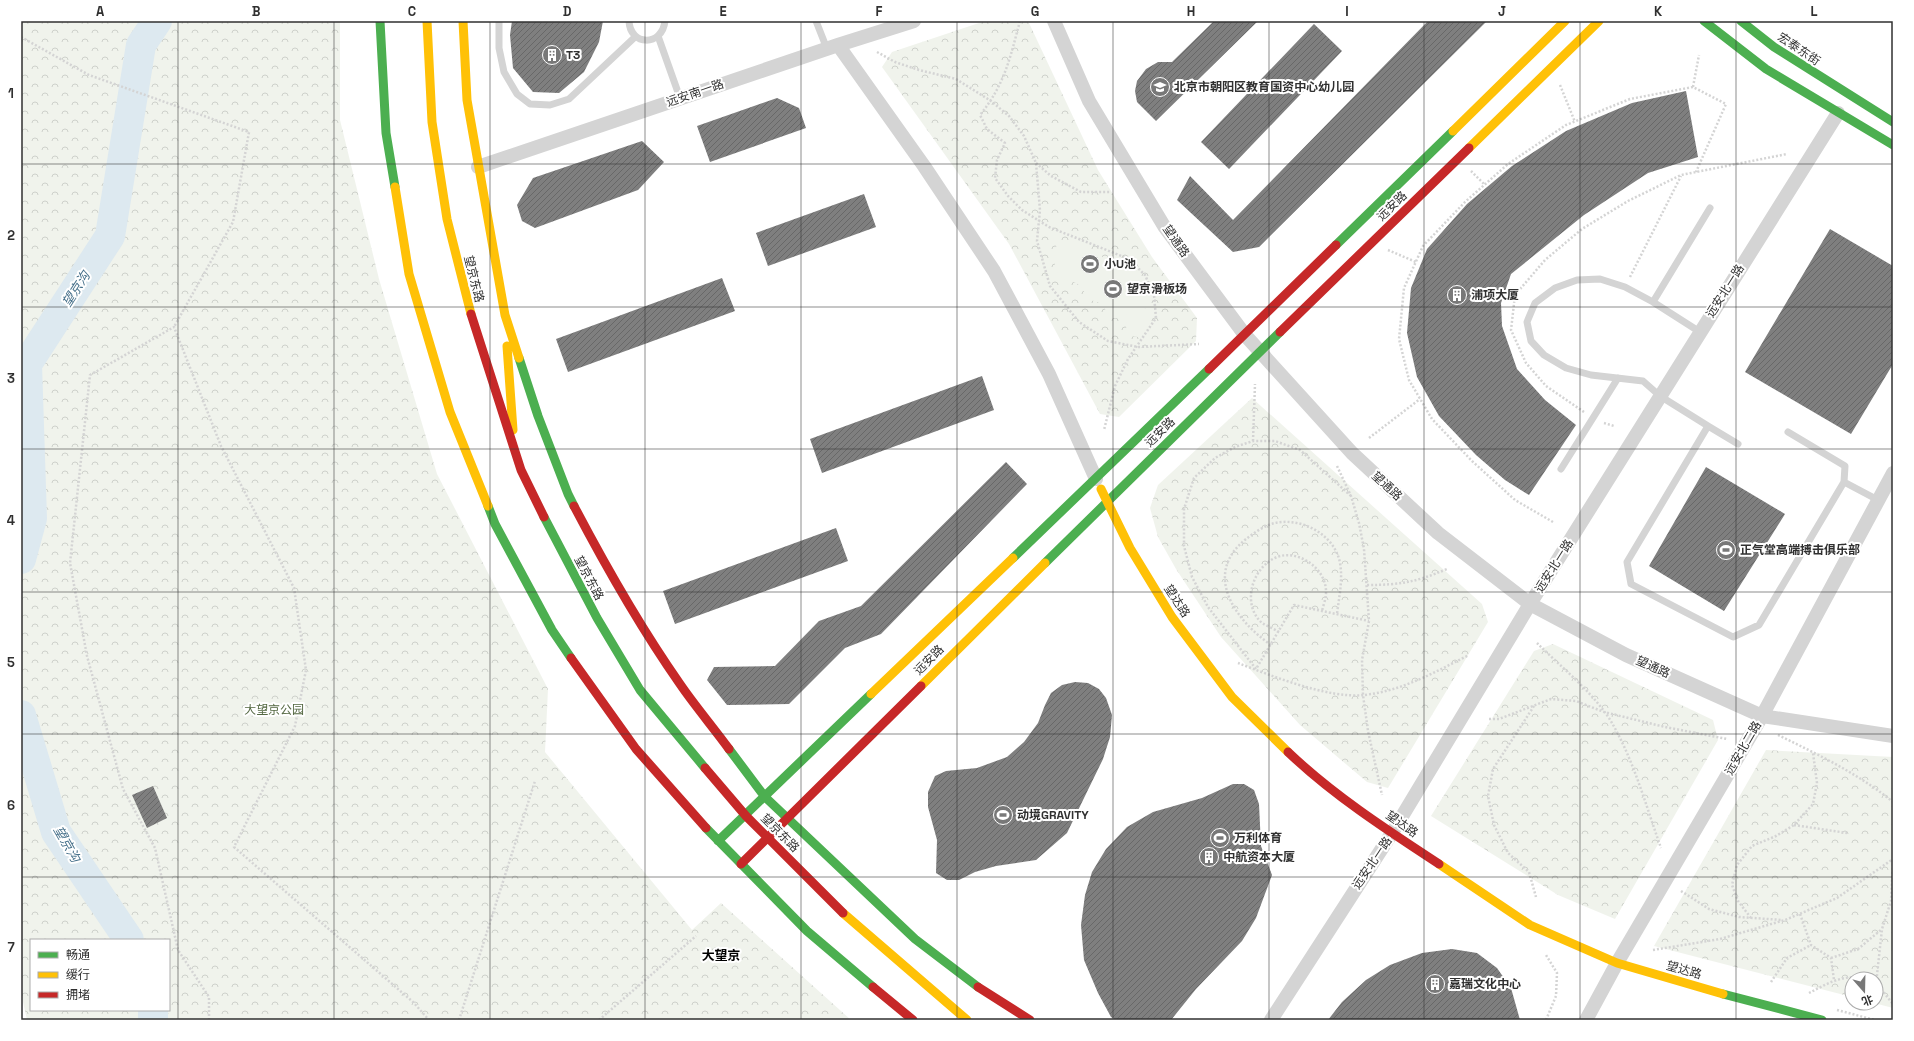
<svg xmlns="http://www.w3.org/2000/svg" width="1914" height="1041" viewBox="0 0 1914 1041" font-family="'Space Grotesk','Noto Sans SC',sans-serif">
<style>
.park{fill:url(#park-crowns);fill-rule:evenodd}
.pitch{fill:#f0f3ec}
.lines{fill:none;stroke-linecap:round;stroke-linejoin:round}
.river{stroke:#dde9f0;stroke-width:30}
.building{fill:url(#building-hatch)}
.path{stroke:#d4d4d4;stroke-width:2.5;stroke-dasharray:2 2;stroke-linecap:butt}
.lane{stroke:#d4d4d4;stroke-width:7}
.street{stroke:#d4d4d4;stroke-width:14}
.fast{stroke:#4caf50;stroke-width:9}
.slow{stroke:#ffc107;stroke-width:9}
.jam{stroke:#c62828;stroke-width:9}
.grid{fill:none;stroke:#303030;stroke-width:1;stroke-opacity:0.55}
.labels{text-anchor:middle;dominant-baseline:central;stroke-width:4;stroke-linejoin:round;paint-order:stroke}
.street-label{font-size:12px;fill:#303030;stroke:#fff}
.poi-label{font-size:12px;font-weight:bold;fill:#303030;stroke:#fff;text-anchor:start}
.park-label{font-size:12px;fill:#546842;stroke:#fff}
.water-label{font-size:13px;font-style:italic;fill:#46708a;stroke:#fff}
.neighbourhood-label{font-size:13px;font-weight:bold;fill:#000;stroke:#fff}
.neatline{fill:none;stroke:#303030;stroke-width:1.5}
.grid-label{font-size:13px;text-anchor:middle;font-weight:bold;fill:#303030}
</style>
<defs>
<pattern id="park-crowns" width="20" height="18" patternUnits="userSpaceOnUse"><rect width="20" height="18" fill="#f0f3ec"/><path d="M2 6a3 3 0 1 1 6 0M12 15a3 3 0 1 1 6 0" fill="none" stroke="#ced1cb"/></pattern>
<pattern id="building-hatch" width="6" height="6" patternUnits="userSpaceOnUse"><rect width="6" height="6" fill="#7f7f7f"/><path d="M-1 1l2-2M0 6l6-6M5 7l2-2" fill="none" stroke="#686868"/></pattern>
</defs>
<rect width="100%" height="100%" fill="#fff"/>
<path class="park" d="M21 21H340V120L379 279 437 474 548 689 545 752 692 930 721 903 851 1020H27L21 993ZM31 940H169V1010H31Z
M985 21H1025L1029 23 1098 170 1152 257 1197 318 1196 341 1119 417 1100 414 1009 244 882 67 892 52Z
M1252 398 1482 604 1488 622 1388 788 1367 782 1300 725 1221 637 1176 569 1158 537 1150 508 1158 485Z
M1553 644 1713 720 1718 740 1615 919 1558 895 1431 816 1534 651Z
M1766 750 1893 757V1008L1874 1003H1876V979H1852V997L1654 946Z"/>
<path class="pitch" d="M1061 241C1086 240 1092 252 1111 262 1117 265 1123 266 1128 270 1133 273 1136 279 1142 282L1143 290 1140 307 1152 310 1150 330 1145 338 1131 336 1126 330 1127 316 1125 313 1120 318C1106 319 1109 314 1103 306 1099 301 1092 301 1087 299 1085 295 1084 289 1080 286 1076 281 1068 282 1063 278 1053 271 1050 248 1061 241Z"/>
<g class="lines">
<path class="river" d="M21 559 32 518 27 364 110 236 141 45 157 21
M21 715 56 832 129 940
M153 1020V1010"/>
</g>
<path class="building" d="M512 21H603L599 42 584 72 559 93 533 92 513 68 510 35Z
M1214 21H1258L1156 121 1137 102 1135 91 1137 81 1146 69 1158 62H1172Z
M1428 21H1487L1259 247 1233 252 1177 200 1190 176 1233 220Z
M1314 24 1342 51 1229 169 1201 142Z
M1686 91 1698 157 1648 173 1584 215 1511 274 1501 303 1502 326 1517 369 1545 400 1576 425 1529 495 1505 480 1476 455 1439 416 1417 377 1407 333 1411 288 1427 249 1467 204 1512 166 1566 131 1632 103Z
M777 98 799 108 806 128 710 162 697 126Z
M642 141 664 162 638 190 535 228 522 221 517 205 533 178Z
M864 194 876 227 768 266 756 233Z
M1830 229 1893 266V364L1851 434 1745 372Z
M722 278 735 311 568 372 556 339Z
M982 376 994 410 822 473 810 439Z
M1006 462 1027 484 881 634 845 648 789 704 727 705 707 680 714 667 775 666 819 621 861 606Z
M1706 467 1785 514 1724 611 1649 566Z
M836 528 848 561 675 624 663 591Z
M1075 682 1088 683 1099 689 1106 698 1112 715 1110 737 1103 759 1067 833 1036 860 996 866 975 872 959 880H947L936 873 937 840 928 807V792L935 776 946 771 977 768 1007 757 1024 742 1038 723 1045 705 1051 693 1062 685Z
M1233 784H1244L1254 790 1259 804 1261 846 1272 875 1256 918 1242 941 1196 989 1171 1020H1116L1111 1017 1098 993 1084 960 1081 925 1085 895 1092 872 1106 849 1127 827 1153 812 1202 798Z
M153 786 167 818 147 828 132 795Z
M1452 949 1477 953 1497 968 1511 988 1520 1020H1328L1342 1002 1366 980 1390 965 1422 953Z"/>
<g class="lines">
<path class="path" d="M1020 21C1010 58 1005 84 980 115L987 129 1005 143 997 160 995 178 1008 196 1022 210 1049 227 1129 259 1145 275 1154 295 1156 318 1128 359 1115 386 1104 430
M21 37 89 75 249 132 233 222 174 327
M877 52 895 62 919 70 956 79 991 101 1009 116 1024 136 1036 163 1040 210 1037 241 1050 286 1079 322 1108 341 1138 347 1199 344
M1560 85 1575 122
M1693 87 1699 55
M1036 163 1051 176 1081 192H1111
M1471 171 1485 185
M1388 250 1416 262
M1630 277 1681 176
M1584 412 1546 386 1526 363 1511 330 1515 295 1545 260 1582 229 1628 201 1681 175 1787 154
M1604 423 1614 426
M1369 438 1420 399
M1253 441 1255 384
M1337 466 1351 496 1359 523 1364 549 1369 621 1362 660 1363 695 1368 731 1382 795
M1351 496 1300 450 1275 441H1253L1235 447 1215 458 1194 478 1184 509V546L1192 577 1208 607 1256 669 1294 605 1369 621
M1553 522 1515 500 1472 461 1432 419 1409 380 1399 339 1404 288 1423 246 1465 202 1508 164 1566 125 1630 99 1693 87 1726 104 1696 172
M1367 585C1401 585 1416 582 1447 569
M1279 632C1274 629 1267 626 1262 623 1241 604 1252 567 1277 557 1299 549 1327 569 1326 593 1326 599 1323 606 1322 611
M1537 643C1561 667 1595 694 1612 723 1634 761 1646 806 1661 848
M1271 645C1235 620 1202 574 1246 539 1254 533 1265 525 1275 523 1302 517 1335 535 1340 563 1343 580 1339 597 1337 614
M1238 663C1272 676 1329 699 1364 695 1402 691 1435 672 1469 655
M1534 706 1493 769 1488 796 1494 825 1508 853 1529 872 1536 897
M1489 719H1499L1551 699 1576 701 1604 712 1665 727 1727 739
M1778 735C1817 754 1859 774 1893 802
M1794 825 1847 833
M1681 891 1709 909 1739 917 1782 920
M1800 914 1811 945 1831 958 1834 980
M1751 918 1738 901 1732 885 1737 865 1752 846 1776 836 1794 825 1813 804 1817 783 1813 753
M1653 950 1720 939 1785 920 1837 898 1893 859
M1831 958 1858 949 1882 929
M1771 982 1787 958 1811 945
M1876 983 1893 1004
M1876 984 1882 929 1891 901 1893 860
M1809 993C1825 985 1844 973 1863 979
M1837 1010 1875 1020
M209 1020V997L178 950 155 848 123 789 87 656 70 563 90 375 174 327 221 446 294 588 306 670 295 726 234 847 413 1002 429 1020
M459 1020 535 781
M599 1020 696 936
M1546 1020 1556 996 1557 973 1546 955"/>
<path class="lane" d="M499 21V48L504 72 517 94 530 104 550 105 569 99 635 37
M629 21C630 46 662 47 665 21
M816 21 827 49
M658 36 680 98
M1653 302 1710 208
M1700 332 1653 302 1625 287 1600 279 1577 280 1555 288 1535 303 1527 322 1531 341 1544 355 1566 368 1591 375 1643 381 1660 396 1708 426 1627 562 1631 584 1733 637 1759 625 1844 482
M1708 426 1738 444
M1788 432 1845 466 1844 482 1878 500
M1561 469 1618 378"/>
<path class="street" d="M1054 21 1089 101 1164 226 1207 284 1245 335 1352 453 1438 533 1530 604 1626 655 1762 716 1893 736
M838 45 924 166 994 271 1049 374 1096 479
M478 167 838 45 914 21
M1271 1020 1392 833 1530 604 1838 113
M1586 1020 1617 963 1762 716 1893 473"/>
<path class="fast" d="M380 21 386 133 395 187
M1704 21 1766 69 1893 145
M1741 21 1774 47 1893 122
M1336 245 1453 131
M519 358 538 416 568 494 574 506
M488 506 495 524 552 630 571 658
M544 517 597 618 640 690 705 768
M1013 558 1209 369
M1045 563 1280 332
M729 749 765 797 915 939 978 987
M706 828 807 931 873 987
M718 841 871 694
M1723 994 1822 1020"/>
<path class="slow" d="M427 21 432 122 447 219 471 314
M463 21 467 100 505 315 519 358
M1453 131 1565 21
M1469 148 1599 21
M395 187 409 274 450 412 488 506
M507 346 513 430
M1101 489 1130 548 1172 617 1232 697 1288 752
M921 686 1045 563
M871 694 1013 558
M1439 864 1530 925 1617 963 1723 994
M843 913 967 1020"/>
<path class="jam" d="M471 314 521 470 544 517
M1280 332 1469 148
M1209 369 1336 245
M574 506C606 567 640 627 680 684 695 706 713 727 729 749
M571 658 636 749 706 828
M1288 752C1333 795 1387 830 1439 864
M705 768 746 816 843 913
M741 864 921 686
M873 987 913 1020
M978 987 1030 1020"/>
</g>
<path class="grid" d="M178 21V1020M334 21V1020M490 21V1020M645 21V1020M801 21V1020M957 21V1020M1113 21V1020M1269 21V1020M1424 21V1020M1580 21V1020M1736 21V1020M21 164H1893M21 307H1893M21 449H1893M21 592H1893M21 734H1893M21 877H1893"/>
<defs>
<g id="building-disc" transform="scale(1)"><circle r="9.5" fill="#787878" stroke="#fff"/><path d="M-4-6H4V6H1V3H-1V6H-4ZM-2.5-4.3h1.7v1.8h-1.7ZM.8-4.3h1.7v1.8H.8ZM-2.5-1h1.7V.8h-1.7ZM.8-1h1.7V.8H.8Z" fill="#fff"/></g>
<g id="school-disc" transform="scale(1)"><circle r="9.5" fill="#787878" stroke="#fff"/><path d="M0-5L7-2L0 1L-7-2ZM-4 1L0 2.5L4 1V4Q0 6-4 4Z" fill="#fff"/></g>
<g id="stadium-disc" transform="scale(1)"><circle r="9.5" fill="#787878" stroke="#fff"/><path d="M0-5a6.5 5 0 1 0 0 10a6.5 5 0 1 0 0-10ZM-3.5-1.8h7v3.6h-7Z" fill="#fff"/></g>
</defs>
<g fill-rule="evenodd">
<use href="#building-disc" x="552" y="55"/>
<use href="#school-disc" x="1160" y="87"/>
<use href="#stadium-disc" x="1090" y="264"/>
<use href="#stadium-disc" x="1113" y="289"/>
<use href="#building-disc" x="1457" y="295"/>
<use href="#stadium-disc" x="1726" y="550"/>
<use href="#stadium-disc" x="1003" y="815"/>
<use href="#stadium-disc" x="1220" y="838"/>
<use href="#building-disc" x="1209" y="857"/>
<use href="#building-disc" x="1435" y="984"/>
</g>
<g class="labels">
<g class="street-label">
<text transform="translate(1799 49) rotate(34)">宏泰东街</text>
<text transform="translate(695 93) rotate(-19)">远安南一路</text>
<text transform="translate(1392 206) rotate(-44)">远安路</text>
<text transform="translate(1176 241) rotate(55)">望通路</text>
<text transform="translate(474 279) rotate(76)">望京东路</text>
<text transform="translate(1725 291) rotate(-58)">远安北一路</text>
<text transform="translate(1160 432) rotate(-44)">远安路</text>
<text transform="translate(1387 486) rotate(43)">望通路</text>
<text transform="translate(1554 566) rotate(-58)">远安北一路</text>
<text transform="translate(589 578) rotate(62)">望京东路</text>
<text transform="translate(1177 601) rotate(57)">望达路</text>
<text transform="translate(929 660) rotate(-45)">远安路</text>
<text transform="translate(1653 667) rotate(24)">望通路</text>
<text transform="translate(1743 748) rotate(-60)">远安北二路</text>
<text transform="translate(1402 824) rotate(35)">望达路</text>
<text transform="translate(780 833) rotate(45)">望京东路</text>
<text transform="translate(1372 863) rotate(-56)">远安北一路</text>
<text transform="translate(1684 970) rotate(16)">望达路</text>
</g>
<g class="poi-label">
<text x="566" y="55">T3</text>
<text x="1174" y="87">北京市朝阳区教育国资中心幼儿园</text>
<text x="1104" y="264">小U池</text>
<text x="1127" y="289">望京滑板场</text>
<text x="1471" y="295">浦项大厦</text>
<text x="1740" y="550">正气堂高端搏击俱乐部</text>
<text x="1017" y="815">动境GRAVITY</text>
<text x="1234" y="838">万利体育</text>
<text x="1223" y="857">中航资本大厦</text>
<text x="1449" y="984">嘉瑞文化中心</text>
</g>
<g class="park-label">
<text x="274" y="710">大望京公园</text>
</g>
<g class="water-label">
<text transform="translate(76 289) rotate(-57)">望京沟</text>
<text transform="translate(67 844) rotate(60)">望京沟</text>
</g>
<g class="neighbourhood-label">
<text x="721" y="955">大望京</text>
</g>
</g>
<rect width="1914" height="1041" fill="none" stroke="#ffffff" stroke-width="44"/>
<rect x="30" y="939" width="140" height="72" fill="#ffffff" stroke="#acacac"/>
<rect x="38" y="952" width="20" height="6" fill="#4caf50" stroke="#acacac"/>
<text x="66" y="959" font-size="12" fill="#303030">畅通</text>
<rect x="38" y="972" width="20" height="6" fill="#ffc107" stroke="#acacac"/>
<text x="66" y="979" font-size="12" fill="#303030">缓行</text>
<rect x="38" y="992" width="20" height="6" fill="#c62828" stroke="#acacac"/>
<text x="66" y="999" font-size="12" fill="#303030">拥堵</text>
<g transform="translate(1864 991) rotate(160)"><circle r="19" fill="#ffffff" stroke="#acacac"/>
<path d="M0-3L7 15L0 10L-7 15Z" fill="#787878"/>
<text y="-6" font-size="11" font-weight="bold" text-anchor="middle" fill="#303030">北</text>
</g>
<rect x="22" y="22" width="1870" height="997" class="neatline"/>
<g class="grid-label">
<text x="100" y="16">A</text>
<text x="256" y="16">B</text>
<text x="412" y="16">C</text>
<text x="567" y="16">D</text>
<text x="723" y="16">E</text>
<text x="879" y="16">F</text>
<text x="1035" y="16">G</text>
<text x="1191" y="16">H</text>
<text x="1347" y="16">I</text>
<text x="1502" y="16">J</text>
<text x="1658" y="16">K</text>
<text x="1814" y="16">L</text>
<text x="11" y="98">1</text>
<text x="11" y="240">2</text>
<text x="11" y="383">3</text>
<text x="11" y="525">4</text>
<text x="11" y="667">5</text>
<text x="11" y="810">6</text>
<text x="11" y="952">7</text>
</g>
</svg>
